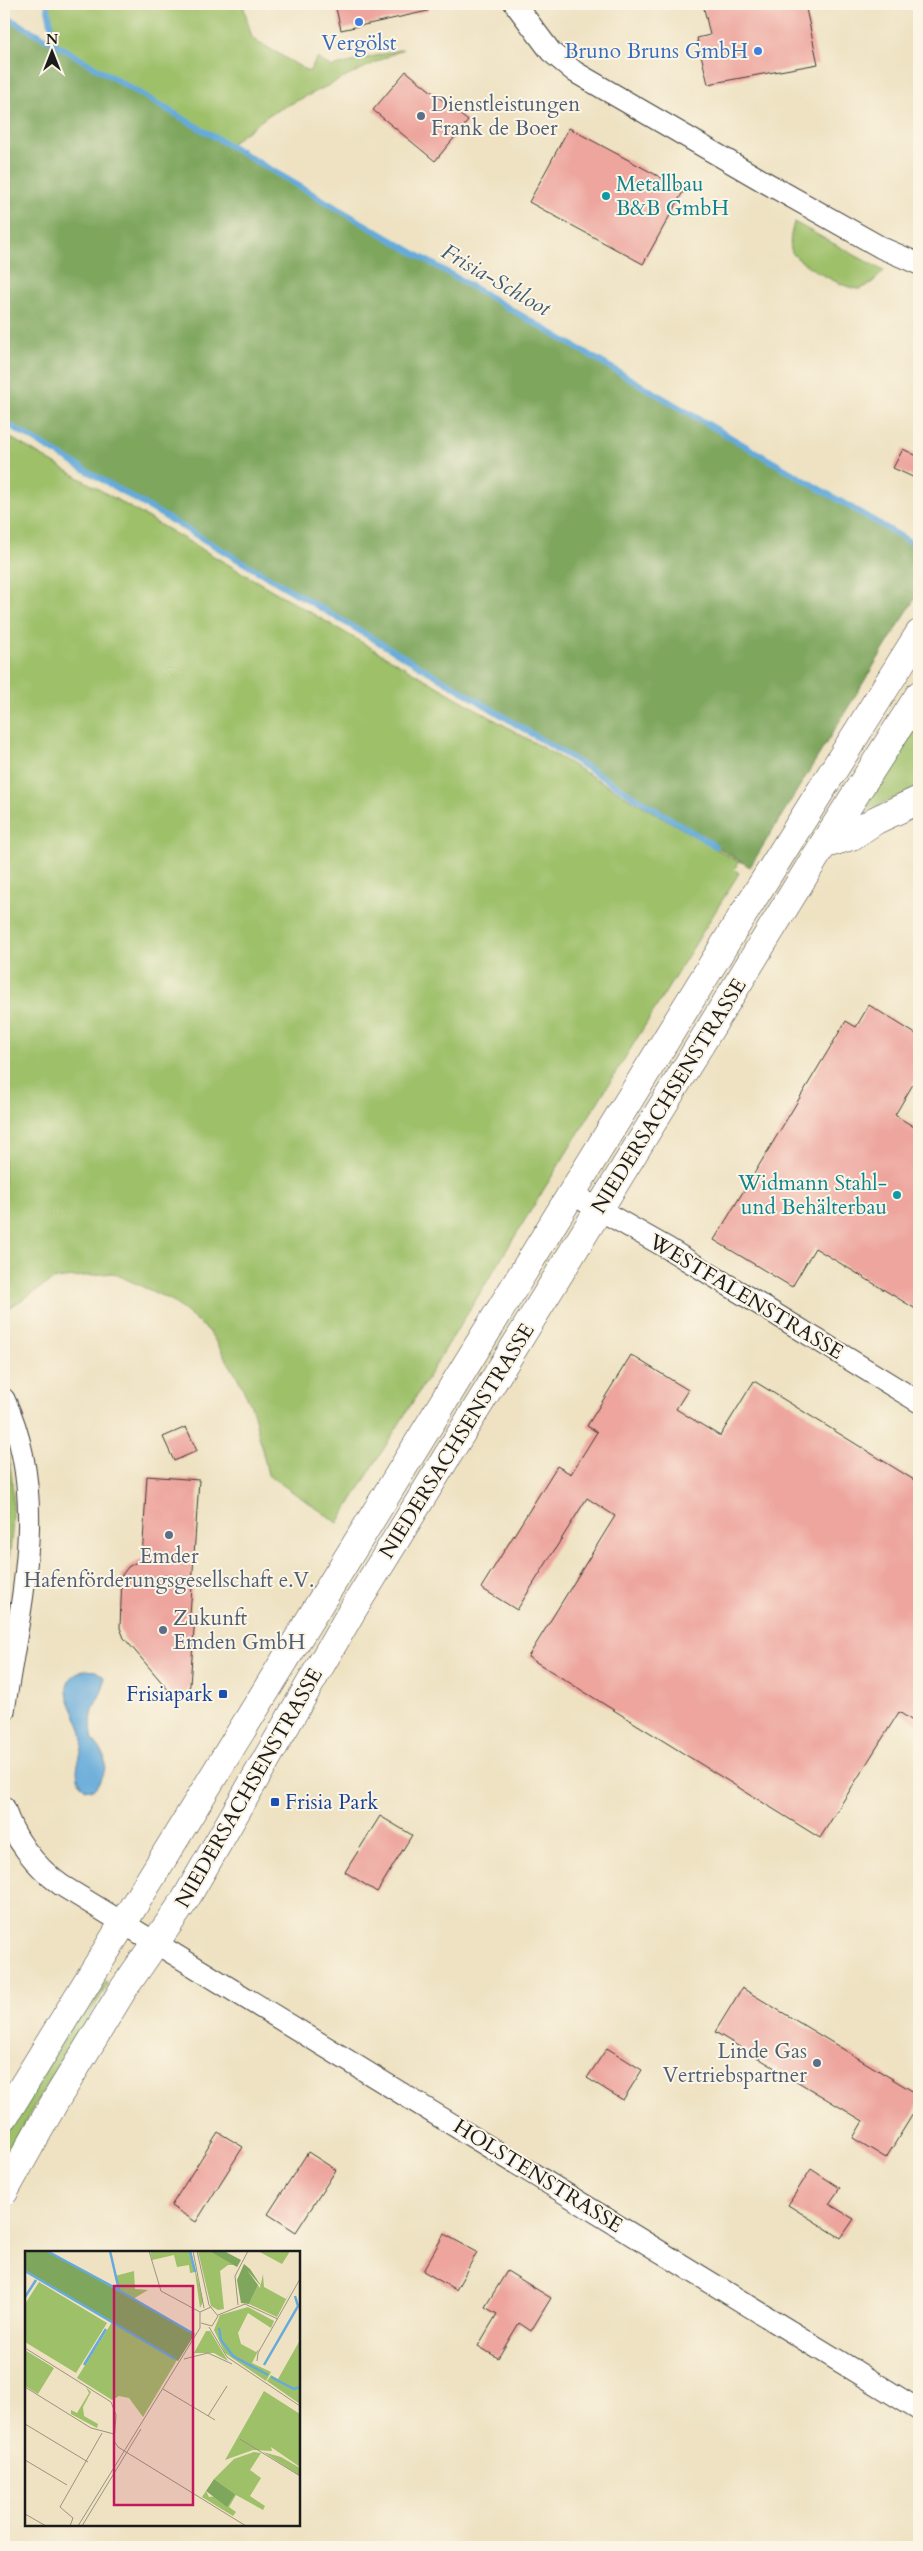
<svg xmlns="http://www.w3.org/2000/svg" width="923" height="2551" viewBox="0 0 923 2551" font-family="Cardo,serif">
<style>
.green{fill:#9dc069;stroke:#5c6e42}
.forest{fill:#7ea65d;stroke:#4d613c}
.water{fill:#65aada;stroke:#40637b}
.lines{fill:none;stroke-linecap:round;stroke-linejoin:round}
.stream{stroke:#65aada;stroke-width:6}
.building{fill:#eda59e}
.minor-casing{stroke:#3c3a35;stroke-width:23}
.secondary-casing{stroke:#3c3a35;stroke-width:29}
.minor{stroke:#fff;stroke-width:21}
.secondary{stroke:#fff;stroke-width:28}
.shop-dot{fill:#3f7fe0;stroke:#fcf5e5;stroke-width:2}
.service-dot{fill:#5c6f8a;stroke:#fcf5e5;stroke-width:2}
.culture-dot{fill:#0f9aa8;stroke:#fcf5e5;stroke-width:2}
.transit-dot{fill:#1a4fb4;stroke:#fcf5e5;stroke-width:2}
.labels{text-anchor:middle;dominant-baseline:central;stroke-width:4;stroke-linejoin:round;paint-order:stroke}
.shop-label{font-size:21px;fill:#366cbe;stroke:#fcf5e5}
.service-label{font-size:21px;fill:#4e5e75;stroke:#fcf5e5;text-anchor:start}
.culture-label{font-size:21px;fill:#0d838f;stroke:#fcf5e5;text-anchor:start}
.street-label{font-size:21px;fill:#1c1c1c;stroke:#fcf5e5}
.transit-label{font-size:21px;fill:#164399;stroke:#fcf5e5;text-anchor:end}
.water-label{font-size:22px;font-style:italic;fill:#3d5c71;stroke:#fcf5e5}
.inset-river{fill:none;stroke:#65aada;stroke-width:2.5}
.inset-road{fill:none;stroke:#9a9380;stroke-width:1}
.view{fill:#c2185b;fill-opacity:0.15;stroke:#c2185b;stroke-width:2.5}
.inset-edge{fill:none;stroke:#1c1c1c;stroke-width:2.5}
</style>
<rect width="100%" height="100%" fill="#fcf5e5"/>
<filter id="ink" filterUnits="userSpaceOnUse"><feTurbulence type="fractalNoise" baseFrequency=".02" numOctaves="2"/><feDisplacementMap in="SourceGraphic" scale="10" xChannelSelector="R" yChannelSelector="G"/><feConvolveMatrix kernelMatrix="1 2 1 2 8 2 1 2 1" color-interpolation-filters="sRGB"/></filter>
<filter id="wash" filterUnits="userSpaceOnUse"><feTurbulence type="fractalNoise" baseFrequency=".0096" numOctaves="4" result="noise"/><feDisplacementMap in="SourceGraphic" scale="20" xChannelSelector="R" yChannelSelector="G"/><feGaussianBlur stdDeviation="1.12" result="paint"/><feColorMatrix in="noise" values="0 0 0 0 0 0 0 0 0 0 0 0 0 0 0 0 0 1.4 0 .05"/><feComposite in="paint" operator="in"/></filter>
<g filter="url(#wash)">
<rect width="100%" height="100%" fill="#eee2c2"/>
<path class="green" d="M47 4H243L252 38 309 72 317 58 332 67 403 49 270 114 229 145 55 44Z
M794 222 884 271C877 278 869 287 859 289 847 290 797 263 792 252 788 243 792 231 794 222Z
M4 434 739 862 734 869 739 873 338 1523 268 1475 253 1410 238 1378 209 1331 171 1300 113 1273 55 1279 4 1311Z
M919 715V788L866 810 850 821Z
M4 1438C19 1490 13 1537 4 1589Z
M101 1979 108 1984 23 2125 4 2162V2136Z"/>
<path class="forest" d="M4 16 919 547V592L750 867 457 688 4 422Z"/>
<path class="water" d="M86 1670 96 1671 104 1677C105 1690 99 1695 94 1707 91 1714 91 1726 92 1734 92 1740 96 1743 99 1747 110 1762 105 1778 93 1790L85 1789C67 1770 86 1756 82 1734 78 1711 48 1682 86 1670Z"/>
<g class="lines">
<path class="stream" d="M4 16 55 44 47 4
M55 44 919 547
M4 422 457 688 715 846"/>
</g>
<g id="blocks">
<path class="building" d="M335 4H427L428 11 341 30Z
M703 4H805L818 64 708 84 697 38 710 35Z
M406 71 468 121 435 161 373 110Z
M569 128 684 190 643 264 529 202Z
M903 449 919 457V469L915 478 893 468Z
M869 1005 919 1036V1074L895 1115 919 1130V1311L815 1248 792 1287 714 1240 846 1021 856 1027Z
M631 1355 688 1390 676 1409 720 1436 754 1381 919 1483V1725L899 1712 820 1838 528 1657 615 1516 587 1498 517 1610 481 1588 557 1466 571 1474 597 1432 587 1426Z
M186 1427 197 1451 174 1461 163 1437Z
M147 1476 199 1480 190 1616H195L190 1685 188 1690 179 1695 170 1692 124 1638 120 1628 122 1575 128 1567 142 1559Z
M380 1816 412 1835 377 1892 345 1872Z
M742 1988 919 2095V2104L886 2158 853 2138 863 2121 715 2032Z
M607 2048 642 2070 623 2100 587 2078Z
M218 2132 243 2147 196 2222 171 2206Z
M308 2152 336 2170 296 2232 268 2214Z
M811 2169 840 2188 829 2204 854 2219 841 2238 788 2205Z
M444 2234 477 2252 456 2290 423 2271Z
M507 2271 551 2298 531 2331 519 2323 498 2358 478 2346 497 2314 485 2307Z"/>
</g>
</g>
<g filter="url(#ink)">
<use href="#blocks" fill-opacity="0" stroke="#3c3a35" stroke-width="1"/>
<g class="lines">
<g class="minor-casing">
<path id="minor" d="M515 4 551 52 575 72 763 181 882 248 919 264
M572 1194 669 1249 919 1402
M4 1399C51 1497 19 1609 4 1711
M4 1807C13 1838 35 1866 61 1885L919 2410"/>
</g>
<g class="secondary-casing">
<path id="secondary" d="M823 845 852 836 876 820 919 800
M4 2117 739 921 919 634
M4 2192 54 2103 124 1988 185 1900 352 1611 823 845 919 695"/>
</g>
<use href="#minor" class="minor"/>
<use href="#secondary" class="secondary"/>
</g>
</g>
<g class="shop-dot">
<circle cx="359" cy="22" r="5"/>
<circle cx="758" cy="51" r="5"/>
</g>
<g class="service-dot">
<circle cx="421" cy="116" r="5"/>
<circle cx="169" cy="1535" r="5"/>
<circle cx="163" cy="1630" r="5"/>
<circle cx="817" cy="2063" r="5"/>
</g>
<g class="culture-dot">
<circle cx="606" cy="196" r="5"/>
<circle cx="897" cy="1195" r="5"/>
</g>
<g class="transit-dot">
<rect x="218" y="1689" width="10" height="10" rx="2.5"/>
<rect x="270" y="1797" width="10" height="10" rx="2.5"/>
</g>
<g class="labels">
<g class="shop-label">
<text x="359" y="43">Vergölst</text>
<text x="748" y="51" text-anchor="end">Bruno Bruns GmbH</text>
</g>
<g class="service-label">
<text x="431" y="104">Dienstleistungen<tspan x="431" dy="24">Frank de Boer</tspan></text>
<text x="169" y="1556" text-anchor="middle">Emder<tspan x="169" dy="24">Hafenförderungsgesellschaft e.V.</tspan></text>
<text x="173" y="1618">Zukunft<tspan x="173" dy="24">Emden GmbH</tspan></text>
<text x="807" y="2051" text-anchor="end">Linde Gas<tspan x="807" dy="24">Vertriebspartner</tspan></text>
</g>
<g class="culture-label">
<text x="616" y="184">Metallbau<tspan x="616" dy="24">B&amp;B GmbH</tspan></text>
<text x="887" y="1183" text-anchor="end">Widmann Stahl-<tspan x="887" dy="24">und Behälterbau</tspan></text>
</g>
<g class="street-label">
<text transform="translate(669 1096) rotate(-58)">NIEDERSACHSENSTRASSE</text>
<text transform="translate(746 1297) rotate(31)">WESTFALENSTRASSE</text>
<text transform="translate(457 1441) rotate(-58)">NIEDERSACHSENSTRASSE</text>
<text transform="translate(249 1788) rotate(-60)">NIEDERSACHSENSTRASSE</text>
<text transform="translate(538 2176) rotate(32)">HOLSTENSTRASSE</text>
</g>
<g class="transit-label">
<text x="213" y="1694">Frisiapark</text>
<text x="285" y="1802" text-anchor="start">Frisia Park</text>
</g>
<g class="water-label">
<text transform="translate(496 280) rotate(30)">Frisia-Schloot</text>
</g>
</g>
<g transform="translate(25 2251)">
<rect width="275" height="275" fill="#eee2c2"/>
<path d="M125 0H166L178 51 175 57 170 21 165 22 164 14 152 16 149 4 127 9ZM173 0H184L209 14H203L195 20 199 58 193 59 186 55ZM233 0H263L264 2 257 13ZM221 18 235 37 238 23 239 36 261 48 266 39 252 66 224 53 233 34ZM109 20 110 38 123 39 108 48 94 39 90 25ZM14 31 82 72 51 122 0 91V53ZM223 56 249 70 246 77 223 62 213 82 216 93 231 101 234 98 227 112 246 121 241 130 200 102 189 79 195 64ZM87 71 152 109 118 166 104 147 94 145 87 149 52 127ZM181 80H185L203 110 189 102H169ZM275 89V153L242 130 246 124 253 128ZM0 99 29 117 13 143 0 135ZM61 136 66 141 58 156 59 165 73 173 72 177 46 163V159L52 162 64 142ZM239 140 275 163V216L246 196 247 200 228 199 200 209ZM229 201 236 202 225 219 236 227 225 245 240 255 238 259 211 244 204 256 211 261 208 265 177 246 181 240 184 246 210 243 189 228 209 208ZM238 201 256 206 275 217V225Z" fill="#9dc069"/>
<path d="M0 0H22L170 83 153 110 0 19ZM184 0H199L216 9 212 16ZM219 13 225 18 237 36 222 19 233 34 224 53 216 52 212 29ZM189 228 210 243 202 256 181 240Z" fill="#7ea65d"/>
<path class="inset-river" d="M22 0 94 39 85 0M165 0 170 21M0 20 150 108M95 40 169 83M0 46 11 29M194 77 196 89 208 105 243 124M59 114 81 78M239 114 273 55 270 45M246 126 269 138 275 136"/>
<path class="inset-road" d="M124 0 136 40 175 61M168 0 179 57M172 0 184 54 193 65 187 75 176 72M213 54 210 25 223 0M193 64 220 53 253 68M184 76 202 106 275 155M0 97 86 151 91 164 89 190 93 196 221 275M159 108 183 102 207 113M232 110 233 102 275 28M0 136 66 177 89 183M138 138 190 169M183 165 202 135M0 173 63 211M215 188 275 225M0 209 42 234M0 263 21 275M45 275 48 267 35 256 77 182M53 275 175 77V61L186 56M57 275 116 178"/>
<path class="view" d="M89 35H168V254H89Z"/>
<rect width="275" height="275" class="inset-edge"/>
</g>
<rect width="923" height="2551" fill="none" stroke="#fcf5e5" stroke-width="20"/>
<g transform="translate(52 52)" stroke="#fcf5e5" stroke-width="4" paint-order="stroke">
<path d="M0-4L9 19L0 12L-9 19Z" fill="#1c1c1c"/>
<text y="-8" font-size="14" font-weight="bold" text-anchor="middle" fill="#1c1c1c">N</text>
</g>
</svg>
